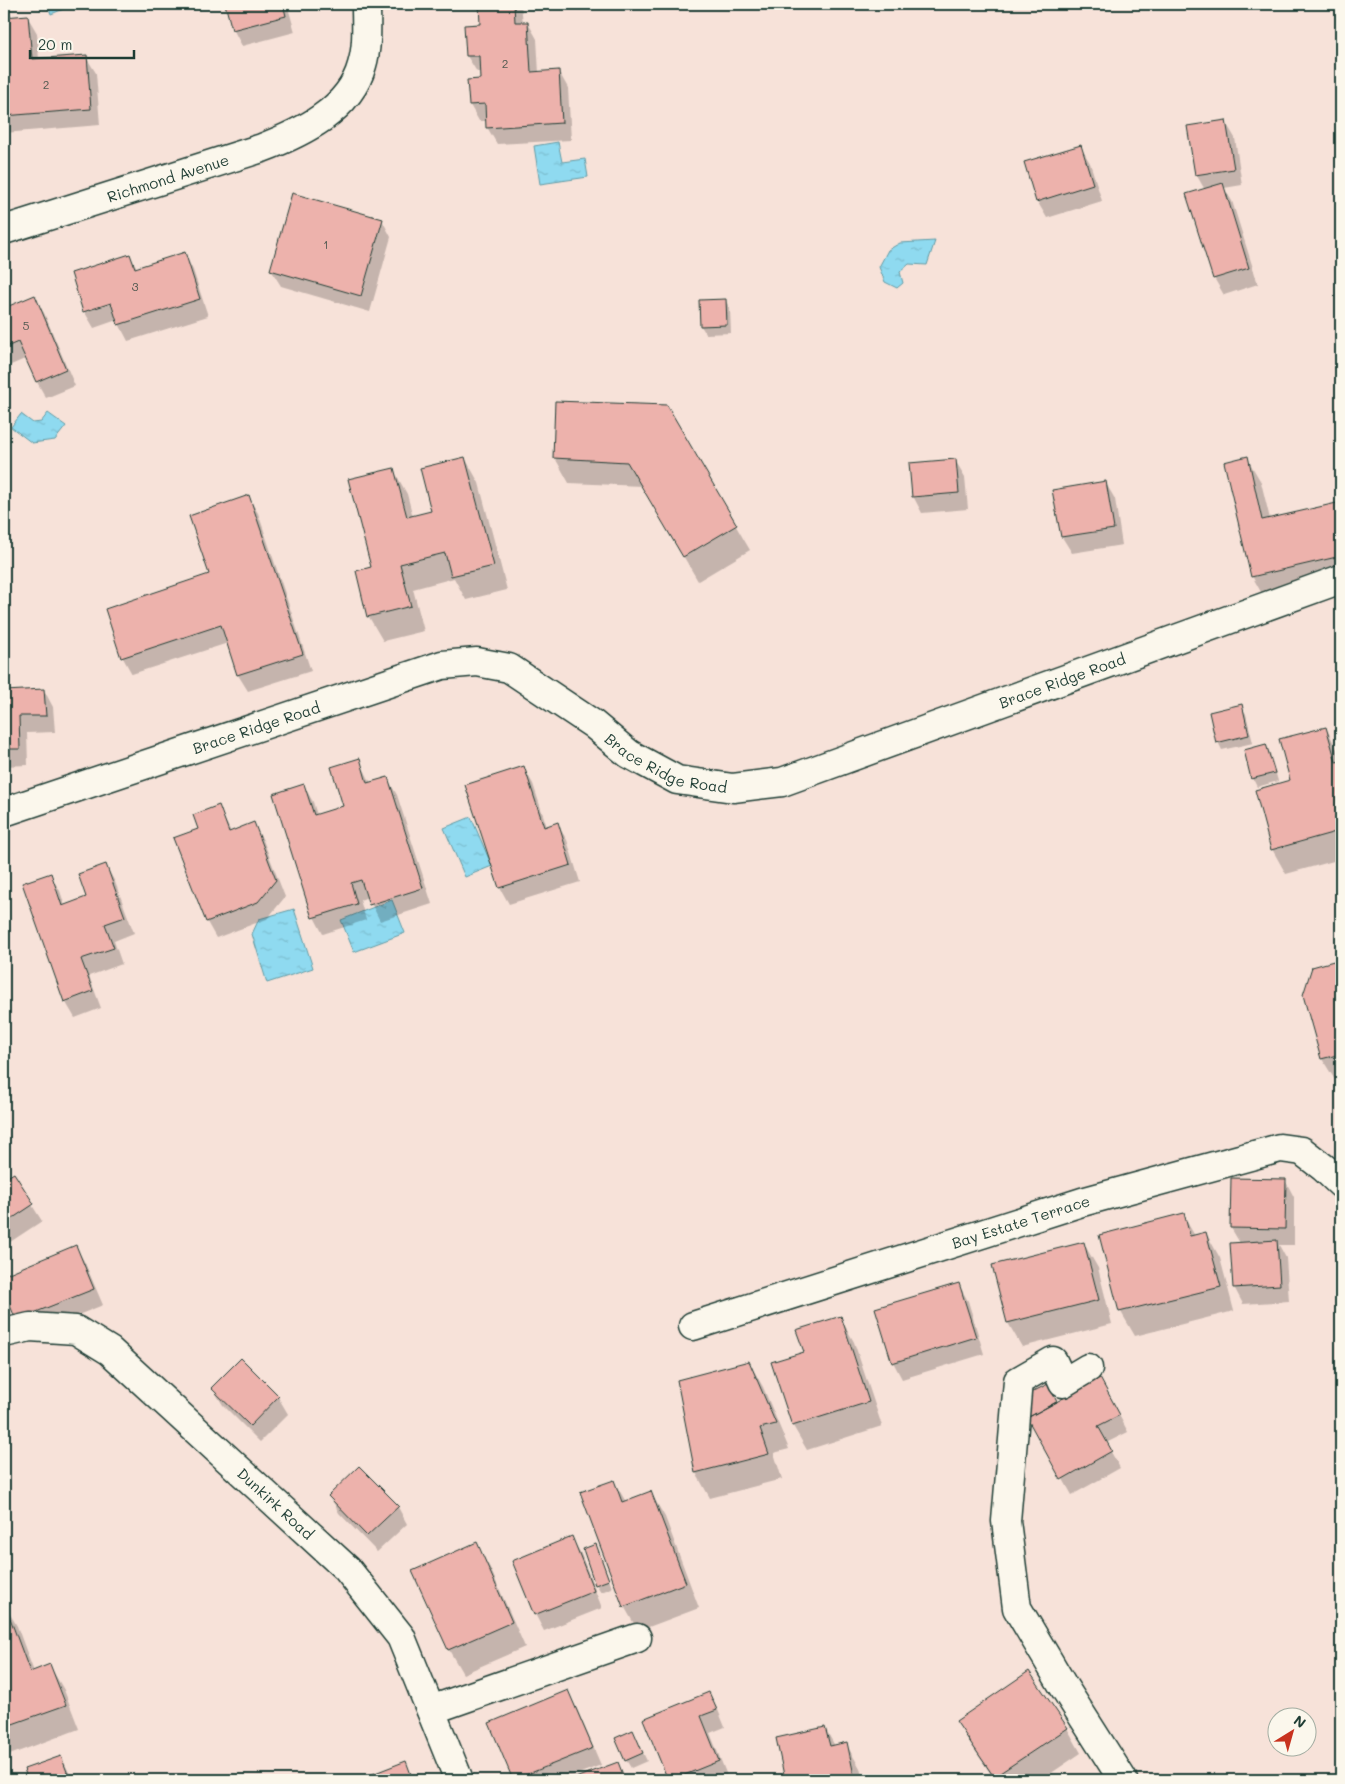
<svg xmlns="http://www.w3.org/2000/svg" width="1345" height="1784" viewBox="0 0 1345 1784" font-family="Mali,sans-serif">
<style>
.water{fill:url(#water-ripples);stroke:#629ba5}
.shadow{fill:#0003}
.building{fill:#edb2ac;stroke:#1f3d34}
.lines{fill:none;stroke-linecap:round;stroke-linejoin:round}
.minor-casing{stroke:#1f3d34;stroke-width:31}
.minor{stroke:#fbf7ec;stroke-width:28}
.labels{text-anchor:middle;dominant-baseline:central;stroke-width:4;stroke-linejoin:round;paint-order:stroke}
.number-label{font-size:12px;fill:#525a52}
.street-label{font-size:15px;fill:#1f3d34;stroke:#fbf7ec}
</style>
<defs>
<pattern id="water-ripples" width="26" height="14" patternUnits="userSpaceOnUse" patternTransform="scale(1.25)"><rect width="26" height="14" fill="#8fdaf0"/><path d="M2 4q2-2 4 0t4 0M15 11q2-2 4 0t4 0" fill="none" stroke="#7bbcce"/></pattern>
</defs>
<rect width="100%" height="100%" fill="#f7e2d9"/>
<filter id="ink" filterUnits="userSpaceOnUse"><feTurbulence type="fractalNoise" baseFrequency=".02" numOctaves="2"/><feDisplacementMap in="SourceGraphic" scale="10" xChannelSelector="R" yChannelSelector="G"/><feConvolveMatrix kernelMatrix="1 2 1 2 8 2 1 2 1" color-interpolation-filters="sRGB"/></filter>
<g filter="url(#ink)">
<path class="water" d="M47 4H68L69 7 51 14Z
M558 142 562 162 585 159 588 177 540 184 534 146Z
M935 241 927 265 909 264 900 272 903 283 897 288 885 282 879 267 888 250 900 243Z
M48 413 66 426 55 440 32 443 11 427 21 414 33 423 41 422Z
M471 817 492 866 465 877 444 828Z
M392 900 405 933 354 952 341 920Z
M294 909 313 968 267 983 252 934 259 919Z"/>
<path class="shadow" d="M226 4H287L295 32 242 46 233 29Z
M480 4H521L523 23H528L537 39 539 73 559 72 568 88 571 140 497 144 487 127V121H479L470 105 482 80 481 72H477L467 56 481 25Z
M27 16 37 33 39 60 86 57 96 73 100 125 4 133V18Z
M1225 121 1235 138 1242 185 1224 188 1232 201 1258 284 1224 295 1214 278 1205 190 1196 174Z
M1080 146 1090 163 1102 201 1047 218 1037 201Z
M382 220 391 237 370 312 281 286 271 270Z
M184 253 193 270 208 316 128 341 117 320 94 328 84 311 130 256 137 268Z
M34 297 44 313 75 386 46 398 37 382 27 358 4 368V309Z
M700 301H726L730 309 731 333 706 334 701 326Z
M666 407 750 550 698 581 642 486 569 483 555 458Z
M465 458 479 483 507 590 466 600 454 578 413 589 424 631 383 641 369 617 373 568 393 469 407 494 413 517 433 512Z
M1247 458 1261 482 1270 519 1341 503V584L1266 601 1252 576Z
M955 460 965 477 968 509 922 513 913 496Z
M1105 482 1115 499 1122 545 1072 553 1062 537 1054 491Z
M248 497 258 513 311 671 248 691 238 675 228 643 132 674 123 658 106 610 210 575Z
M44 690 53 707 55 732 27 733 28 765 4 766V692Z
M1241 706 1246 714 1253 743 1222 750 1218 742Z
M1326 728 1341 757V859L1286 874 1272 849 1292 781Z
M1266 745 1270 753 1278 781 1257 787 1253 779 1245 751Z
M359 760 371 783 387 778 397 795 432 904 380 921 368 897 360 900 366 920 323 934 314 917 304 786 313 802 317 815 345 806Z
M524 768 533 784 547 827 557 824 567 840 580 882 509 904 500 888 467 785Z
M218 807 231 832 253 824 263 840 285 897 267 919 216 938 207 922 174 839 200 829Z
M106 866 115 882 134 933 114 941 122 964 89 976 101 1008 75 1018 65 1001 50 875 60 891 65 906 88 898Z
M1340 960 1341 1082 1337 1083 1322 1059 1304 995Z
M13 1175 42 1221 4 1246V1181Z
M1285 1180 1294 1197V1245H1279L1286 1258 1289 1301 1243 1304 1234 1287 1240 1243 1231 1228Z
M1183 1215 1195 1236 1206 1233 1220 1258 1234 1311 1135 1336 1121 1312 1101 1236Z
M1084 1244 1098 1268 1112 1324 1022 1347 1008 1323Z
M76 1247 85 1263 103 1305 26 1336 17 1320 4 1287V1276Z
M959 1285 968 1301 984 1354 902 1379 893 1362Z
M840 1317 854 1342 882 1426 807 1450 793 1426 805 1353Z
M241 1360 278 1397 288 1414 260 1442 223 1405 213 1389Z
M749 1362 763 1387 789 1449 774 1453 782 1479 710 1498 696 1473 679 1381Z
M1109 1396 1128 1432 1106 1443 1120 1468 1072 1495 1029 1419Z
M614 1481 626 1502 651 1493 665 1517 699 1608 638 1631 624 1606Z
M330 1496 398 1507 407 1524 377 1552 339 1513Z
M571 1537 581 1554 602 1608 544 1631 535 1614Z
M476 1544 490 1568 525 1647 463 1674 449 1650 414 1572Z
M596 1546 600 1554 612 1588 601 1592 596 1584Z
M4 1604 17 1626 34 1672 50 1666 64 1690 79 1729 4 1757Z
M568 1692 577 1709 601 1765 563 1780H515L491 1724Z
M709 1694 718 1710 725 1727 710 1733 728 1778 722 1780H669L644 1720Z
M958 1721 1067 1728 1081 1753 1041 1780H995L972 1746Z
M825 1728 835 1746 846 1744 860 1768 863 1780H786L777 1739Z
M633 1732 647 1761 631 1768 626 1760Z
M61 1757 73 1780H29L25 1770Z
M405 1763 415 1780H360Z
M617 1763 627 1780H573Z"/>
<path class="building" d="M225 4H283L286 16 232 30Z
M479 4H514L515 22H528L531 72 559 70 562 123 486 128 485 104 469 105 467 80 480 79 479 56H466L464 25 480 24Z
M28 15 32 59 87 55 91 109 4 116V17Z
M1226 120 1234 169 1195 175 1187 126Z
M1081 145 1093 184 1036 202 1024 162Z
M1223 183 1249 268 1213 279 1186 194Z
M292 193 383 219 361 296 270 270Z
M185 252 200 299 118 325 111 303 83 312 71 273 130 254 135 268Z
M35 295 66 369 36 382 18 342 4 348V308Z
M726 299 727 325 700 326 699 300Z
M555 401 667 405 737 525 683 557 627 462 553 458Z
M1248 456 1262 520 1341 502V556L1251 577 1224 462Z
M465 457 494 566 451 576 445 553 400 564 411 606 367 617 356 571 371 567 348 479 394 468 407 517 431 511 420 468Z
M956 459 959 493 912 497 909 463Z
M1106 481 1114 529 1061 537 1052 490Z
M249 495 303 654 237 675 221 625 121 658 105 609 209 574 189 516Z
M44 689 46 716H19L20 749H4V691Z
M1242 704 1249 735 1216 743 1209 712Z
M1326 727 1336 762 1341 761V840L1339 831 1271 850 1255 790 1290 780 1279 739Z
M1266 744 1275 773 1251 779 1244 750Z
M360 758 367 783 388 777 423 888 369 905 361 880 351 883 357 904 312 918 273 794 304 784 314 815 343 806 331 767Z
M524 766 544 827 558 822 571 865 499 888 465 785Z
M219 805 229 832 254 822 276 880 258 902 206 922 173 838 198 829 193 815Z
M106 864 125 917 105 924 114 948 81 959 93 991 64 1002 22 883 51 873 62 906 86 897 78 874Z
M1341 959V1054L1321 1059 1303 995 1312 967Z
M14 1173 34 1204 4 1224V1179Z
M1231 1178 1286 1179 1285 1229 1230 1228Z
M1184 1213 1190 1236 1206 1232 1221 1287 1119 1312 1099 1235Z
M1277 1240 1280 1285 1233 1288 1230 1243Z
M1084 1242 1099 1300 1007 1323 992 1265Z
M76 1245 94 1289 16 1320 4 1291V1275Z
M959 1283 976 1337 892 1363 875 1308Z
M841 1316 869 1402 792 1426 771 1362 804 1352 796 1330Z
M241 1358 279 1396 250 1426 211 1388Z
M749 1361 776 1424 760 1428 769 1454 695 1473 677 1380Z
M1100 1378 1120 1415 1098 1426 1112 1451 1061 1480 1027 1418Z
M1048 1384 1057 1402 1029 1417 1020 1398Z
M359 1466 399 1506 367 1536 328 1496Z
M614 1480 622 1502 651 1491 686 1583 623 1607 580 1492Z
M572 1536 594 1591 534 1615 512 1561Z
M477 1542 512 1622 448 1650 412 1571Z
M596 1544 609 1580 595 1585 583 1549Z
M4 1602 30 1672 50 1664 66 1705 4 1727Z
M1029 1671 1068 1728 994 1777 956 1721Z
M568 1690 593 1748 513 1780 489 1723Z
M709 1692 717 1710 701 1716 719 1761 672 1780H668L643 1719Z
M825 1727 830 1746 847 1742 855 1780H785L776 1738Z
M633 1730 643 1753 625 1761 615 1738Z
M61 1756 70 1780H28L24 1769Z
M406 1761 413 1780H357Z
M618 1762 625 1780H570Z"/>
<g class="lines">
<g class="minor-casing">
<g id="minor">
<path id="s1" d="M4 230 262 148C301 133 350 110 362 65 368 45 366 24 366 4"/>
<path id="s2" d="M4 812 442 665 477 662 509 668 593 724 629 754 677 780 733 788 782 782 1341 579"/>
<path id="s3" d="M693 1326 1082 1202 1280 1148 1302 1151 1324 1168 1341 1184"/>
<path id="s4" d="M4 1333 30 1327 76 1330 110 1351 347 1569 401 1637 459 1780"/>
<path d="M1088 1368 1063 1383 1053 1361 1018 1381 1006 1521 1017 1608 1062 1684 1123 1780"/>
<path d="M431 1710 637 1638"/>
</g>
</g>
<use href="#minor" class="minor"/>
</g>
</g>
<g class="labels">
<g class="number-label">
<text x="505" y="63">2</text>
<text x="46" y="84">2</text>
<text x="326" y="244">1</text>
<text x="135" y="286">3</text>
<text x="26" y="325">5</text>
</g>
<g class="street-label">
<text stroke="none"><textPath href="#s1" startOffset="172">Richmond Avenue</textPath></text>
<text stroke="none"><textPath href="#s2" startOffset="1136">Brace Ridge Road</textPath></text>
<text stroke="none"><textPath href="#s2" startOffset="266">Brace Ridge Road</textPath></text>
<text stroke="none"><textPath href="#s2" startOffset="716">Brace Ridge Road</textPath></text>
<text stroke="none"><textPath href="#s3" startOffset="344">Bay Estate Terrace</textPath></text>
<text stroke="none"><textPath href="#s4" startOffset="338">Dunkirk Road</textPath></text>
</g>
</g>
<rect width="1345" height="1784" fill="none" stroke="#fbf7ec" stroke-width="20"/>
<rect x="10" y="10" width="1325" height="1764" fill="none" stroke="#1f3d34" stroke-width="2" filter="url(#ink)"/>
<g transform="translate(1292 1732) rotate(37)"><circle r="24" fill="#fbf7ec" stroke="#a3ada2"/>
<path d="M0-4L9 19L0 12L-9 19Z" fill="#c8321e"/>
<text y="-8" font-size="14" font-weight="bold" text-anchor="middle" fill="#1f3d34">N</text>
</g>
<path d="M30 50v8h104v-8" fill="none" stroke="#1f3d34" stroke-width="2.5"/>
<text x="38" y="50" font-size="15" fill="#1f3d34" stroke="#fbf7ec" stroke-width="4" paint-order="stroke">20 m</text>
</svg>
